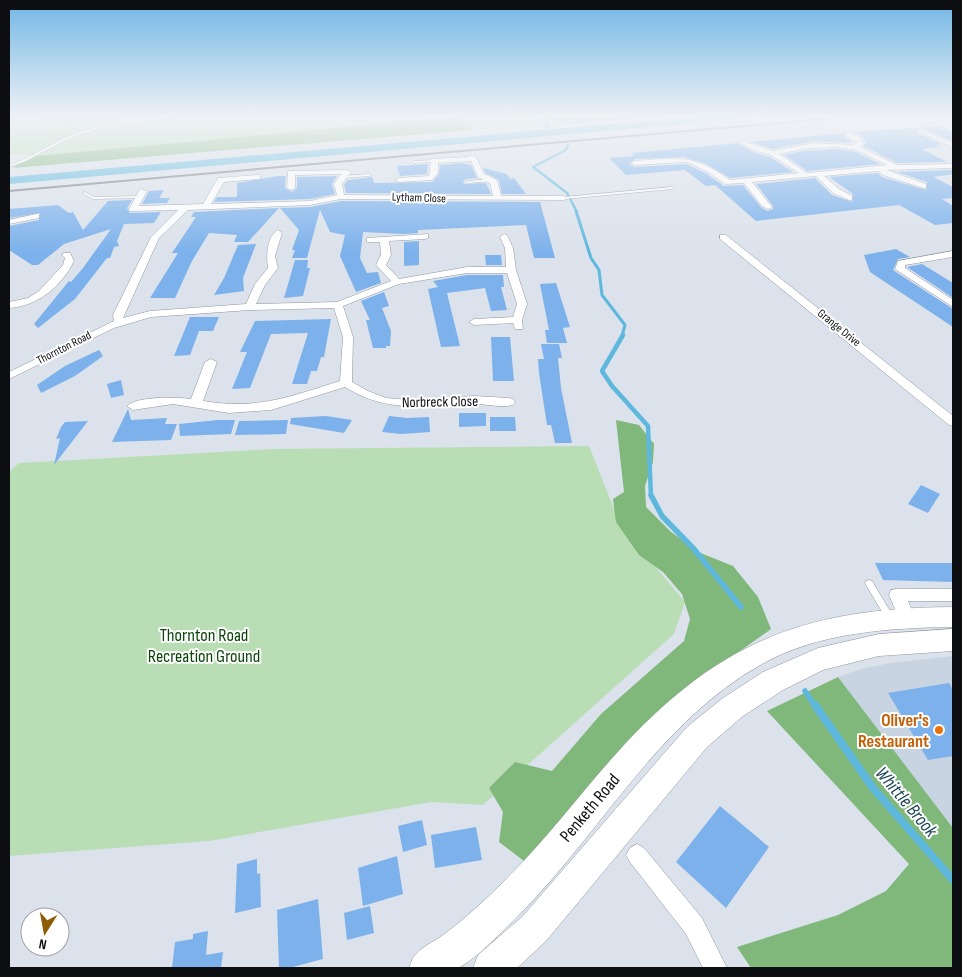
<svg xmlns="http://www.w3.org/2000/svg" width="962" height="977" viewBox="0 0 962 977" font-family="'Sofia Sans Condensed',sans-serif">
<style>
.built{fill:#c8d4e2}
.green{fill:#b9deb6}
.forest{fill:#80b77b}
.water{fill:#5eb8de}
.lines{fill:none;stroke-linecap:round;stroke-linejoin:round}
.stream-far4{stroke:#5eb8de;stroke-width:2.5}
.stream-far3{stroke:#5eb8de;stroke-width:3}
.stream-far2{stroke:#5eb8de;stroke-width:4.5}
.stream-far1{stroke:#5eb8de;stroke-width:5.5}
.stream{stroke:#5eb8de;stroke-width:8}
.river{fill:#5eb8de;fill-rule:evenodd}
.building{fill:#7cb1eb}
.lane-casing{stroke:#90969e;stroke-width:1}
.street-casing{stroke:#90969e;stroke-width:1}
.primary-casing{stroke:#90969e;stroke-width:1}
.lane{fill:#fff;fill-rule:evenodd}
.street{fill:#fff;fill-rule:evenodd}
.primary{fill:#fff;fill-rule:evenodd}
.rail{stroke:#7a7f85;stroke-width:2}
.food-dot{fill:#e8710a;stroke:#fff;stroke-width:2}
.labels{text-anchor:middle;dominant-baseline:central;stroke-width:4;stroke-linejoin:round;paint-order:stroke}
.far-street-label{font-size:12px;fill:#0c0e11;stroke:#fff}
.street-label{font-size:15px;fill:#0c0e11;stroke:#fff}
.near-park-label{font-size:18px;fill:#0b4509;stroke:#fff}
.near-food-label{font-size:18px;font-weight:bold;fill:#c56008;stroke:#fff;text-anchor:end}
.near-street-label{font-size:18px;fill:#0c0e11;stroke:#fff}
.near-water-label{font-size:19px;font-style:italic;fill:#204758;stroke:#fff}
</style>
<rect width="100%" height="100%" fill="#dbe2eb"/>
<path class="built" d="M953 656V828L838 677 861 669 890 663Z"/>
<path class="green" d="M9 116H43L52 121 73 122 119 116H549L556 125 471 130 455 117 35 156 9 154Z
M589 446 620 524 685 602 674 634 483 805 431 802 209 841 9 856V472L19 463 272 449Z"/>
<path class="forest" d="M549 116H667L556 125Z
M455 117 471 130 12 168 35 156Z
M616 420 639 425 654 444 653 462 645 486 646 507 670 531 698 552 733 566 758 597 771 629 708 674 644 724 524 861 499 842 503 812 489 788 515 762 552 771 601 714 684 641 690 619 682 594 663 572 639 555 616 522 613 499 624 492Z
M838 677 953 828V968H751L737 947 838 915 886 891 909 864 767 711Z"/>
<path class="water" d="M42 116H119C95 121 65 128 42 116Z
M702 116H773L9 184V177Z"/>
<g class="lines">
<path class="stream-far4" d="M535 116 548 127
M568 145 566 150 533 167 567 193 577 212"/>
<path class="stream-far3" d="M576 211 591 258 599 270 602 295 625 325 622 336"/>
<path class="stream-far2" d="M623 335 602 371 612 386 648 426 651 497"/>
<path class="stream-far1" d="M651 495 662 516 694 549 741 607
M805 691 815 706"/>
<path class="stream" d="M815 705 873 788 953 880"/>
<path class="river" d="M51 116H102C96 123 57 123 51 116Z"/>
</g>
<path class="building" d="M939 126 953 132V141L920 128Z
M917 128V133L942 144 935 145 941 147 922 149 947 162 897 163 863 146 866 143 863 137 853 132Z
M845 133V137L853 143 814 141 773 149 751 142Z
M738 143 755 153 770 157 793 172 730 178 706 164 684 157 635 159 629 164 635 167 687 164 707 174 724 186 743 185 761 207 767 211 773 209V206L756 184 815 178 832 195 852 202 853 194 829 177 878 173 882 177 926 190 927 182 897 172 953 170V174L933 177 953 187V198L942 199 953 206V223L935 225 899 205 756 221 715 185 706 186 685 170 626 175 609 158 634 156 632 153Z
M837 149 856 152 880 164 807 171 784 155 802 151Z
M462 163 471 165 477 178 466 179 463 181 464 184 486 183 491 194 346 193 344 184 348 180 372 177 374 183 432 182 439 174 440 165Z
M428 164 427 174 400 176 397 166Z
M483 168 507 174 510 179 514 178 526 194H502L499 180 485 173Z
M278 176H286L285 188 292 192 297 188V177L337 176 332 184 335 194 310 199 214 202 217 197H237V183Z
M164 190 159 198H170L167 203 142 204 149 191Z
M132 200 127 208 130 213 161 212 154 223 124 224 117 241 119 246 114 247 110 258H107L75 299 38 328 34 324 69 281 71 282 83 268 111 229 64 244 38 265H32L9 250V226L39 220 40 213 9 218V209L58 205 69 213 73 212 83 230 108 201Z
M341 201 540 202 555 258H534L526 225 418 230V233L404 234 363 232 360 258 367 273 378 272 381 283 356 292 340 256 345 235 330 232 320 210 307 258H292L295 250H292L299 230 280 208 310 207Z
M279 208 248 242H234L237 235 209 233 192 261 175 298H150L178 253H172L196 217H191L194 212Z
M419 241V265L404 266V242Z
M256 244 243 278 244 291 214 295 224 278 238 245Z
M896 249 910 257 898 259 893 270 953 309V327L870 272 864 255Z
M485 255H501L502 265H486Z
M295 260H308L307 268H310L303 296 284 298Z
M922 264 953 283V298L907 267Z
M467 275H503L504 287H501L507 310 491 311 485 288 447 293 460 346 441 347 428 289 438 287 433 281Z
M556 283 570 327 563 328 567 343H547L545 330H549L540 284Z
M384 292 389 306 382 308 391 331 390 346H386V348H373L366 320H370L361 301Z
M190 317H219L213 331H199L190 355 174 356Z
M331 319 324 357H321L317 371H311L307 384H292L308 333 271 334 250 388 232 389 247 352H240L255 321Z
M491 337H510L514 381H493Z
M541 344H559L562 358H558L561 388 572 443H555L551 425H547L539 373 538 359H544Z
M99 350 103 356 75 376 41 393 37 385 65 366Z
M121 380 124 395 111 398 107 384Z
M128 409 131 420 167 418 165 424H177L171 440 112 442Z
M459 413H486V426L459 427Z
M326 416 352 420 344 433 290 424 291 418Z
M389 416 407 418 429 417 430 432 401 434 382 432Z
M490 417H515L516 431H490Z
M218 420H235L231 434 180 436 179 424Z
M288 420 286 434 235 435 239 421Z
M88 421 54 465 60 438 56 439 61 427 65 422Z
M921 485 940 494 928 513 908 504Z
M875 563H953V582L883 580Z
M949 683 953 690V756L928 760 888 693Z
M720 806 769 847 726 908 676 862Z
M422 820 427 845 403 852 398 826Z
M476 827 482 860 435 868 431 835Z
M397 856 403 894 363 906 358 868Z
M257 859V874L260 873 261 907 235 913 237 864Z
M318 899 323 959 289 968H279L277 910Z
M370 906 374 933 347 940 344 913Z
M208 931 206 955 223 952 221 968H172L175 942 193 939V934Z"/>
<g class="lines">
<g class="lane-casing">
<path id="lane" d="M166 116H174L106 127 81 134 62 142 26 161 9 167V165C33 157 54 141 79 132 107 123 137 121 166 116Z
M434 160H435V162L414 163 412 162 414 161Z
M369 174H370V176L343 178 341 177 343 176Z
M491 179H492V181L467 183 465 182 467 181Z
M672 187 674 188 673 189 564 199 562 198 564 197Z
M85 192 94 197 140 196 142 197 140 198 93 199 84 194V192Z
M869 580 872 581 893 616 894 618 893 620 890 621 887 620 866 585 865 583 866 581Z"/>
</g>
<g class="street-casing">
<path id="street" d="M918 129 953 143V147L918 131Z
M848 132 861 138 864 143 860 147 897 165 953 164V168L887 170 926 184V188H923L883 175 879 171 824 176 839 189 852 196V200H849L833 193 816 176 752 182 772 207 768 209 762 206 744 183 725 184 708 172 687 162 635 165 631 163 635 161C679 158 691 153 730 180L799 173 771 155 756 151 740 143 743 141 773 151 814 143 854 145 857 142 846 135ZM837 147 857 150 887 165 807 173 779 154 802 149Z
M472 155 476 157 484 174 497 180 501 196H564L568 198 564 200 341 199 310 205 188 210 159 238 123 318 150 311 246 304 255 284 268 268C266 257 267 235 278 230L282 233 275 256 278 268 265 285 256 304 337 302 391 281 376 265 381 255 380 242H367V238L428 234V238L425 239 389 241 391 255 386 265 399 279 467 267H506L505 248 500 237 504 234 507 235 513 248 516 270 527 304 522 320 523 329H515L513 323 474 325 469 322 474 319 513 317 517 304 507 273H467L399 284 343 306 353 337 352 382 368 391 386 398 410 400 475 396 509 398 513 399 515 402 513 405C501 408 487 404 475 404 425 404 390 415 345 387L271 410 229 413 173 404 133 410 127 406C137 396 177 397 191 399L205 362 211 359 217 362 203 401C257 410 289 397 340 381L343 337 334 308 250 310 151 317 114 328 9 379V372L114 321 113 315 151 237 178 210 130 211 129 209 140 189 147 191 139 206 203 204 218 178 257 175H260V179L224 182 211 204 310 201 337 195 334 184 341 174 295 175V188L291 190 287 188 288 171 347 170 351 172 342 184 344 195 493 196 490 183 478 177 471 161 438 163V173L432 180 399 182 395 180 399 178 429 176 431 159 468 157Z
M36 214H39V218L9 224V220Z
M720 235H726L953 416V426L949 425 720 239Z
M953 251V257L905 265V268L953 300V307L895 269 898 261Z
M64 253H70L74 261C61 287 38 306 9 308V302L28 298 39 291 63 265 65 258 62 255Z
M897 589H953V601H908L915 618 913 623 907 625 901 623 889 595 891 590Z
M637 844 644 848 702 918 727 968H703L686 934 630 862 626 855 630 848Z"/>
</g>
<g class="primary-casing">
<path id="primary" d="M953 607V627C889 628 819 632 762 664 657 723 601 833 518 916 504 930 475 960 458 968 449 972 420 968 409 968 411 964 412 958 415 955 423 946 437 940 446 933 468 916 489 897 508 877 547 839 579 795 616 754 717 642 803 608 953 607Z
M953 629V651L879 656 823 670 783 690 743 716 707 747 546 941 517 968H473L478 955 522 917 687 727 723 698 763 672 818 648 879 634Z"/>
</g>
<use href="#lane" class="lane"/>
<use href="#street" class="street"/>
<use href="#primary" class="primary"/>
<path class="rail" d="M9 191 857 116"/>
</g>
<linearGradient id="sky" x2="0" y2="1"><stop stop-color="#71b6e4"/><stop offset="0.46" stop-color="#eff2f6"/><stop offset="1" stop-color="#eff2f6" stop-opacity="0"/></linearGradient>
<rect width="962" height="253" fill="url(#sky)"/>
<circle class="food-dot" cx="939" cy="730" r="5"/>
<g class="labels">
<g class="far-street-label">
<text transform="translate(419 198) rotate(2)">Lytham Close</text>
<text transform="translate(839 328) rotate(39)">Grange Drive</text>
<text transform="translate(64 348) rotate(-27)">Thornton Road</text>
</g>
<g class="street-label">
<text transform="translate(440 402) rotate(-1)">Norbreck Close</text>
</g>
<g class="near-park-label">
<text x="204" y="635">Thornton Road<tspan x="204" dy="21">Recreation Ground</tspan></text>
</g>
<g class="near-food-label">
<text x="929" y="720">Oliver's<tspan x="929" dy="21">Restaurant</tspan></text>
</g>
<g class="near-street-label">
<text transform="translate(590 808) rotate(-50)">Penketh Road</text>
</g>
<g class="near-water-label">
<text transform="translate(906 802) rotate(50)">Whittle Brook</text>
</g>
</g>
<rect width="962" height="977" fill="none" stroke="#0c0e11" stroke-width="20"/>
<g transform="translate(45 932) rotate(191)"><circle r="24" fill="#ffffff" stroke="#9e9fa0"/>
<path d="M0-4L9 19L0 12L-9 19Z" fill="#8d5d06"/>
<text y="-8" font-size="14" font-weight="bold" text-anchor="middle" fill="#0c0e11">N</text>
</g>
</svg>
